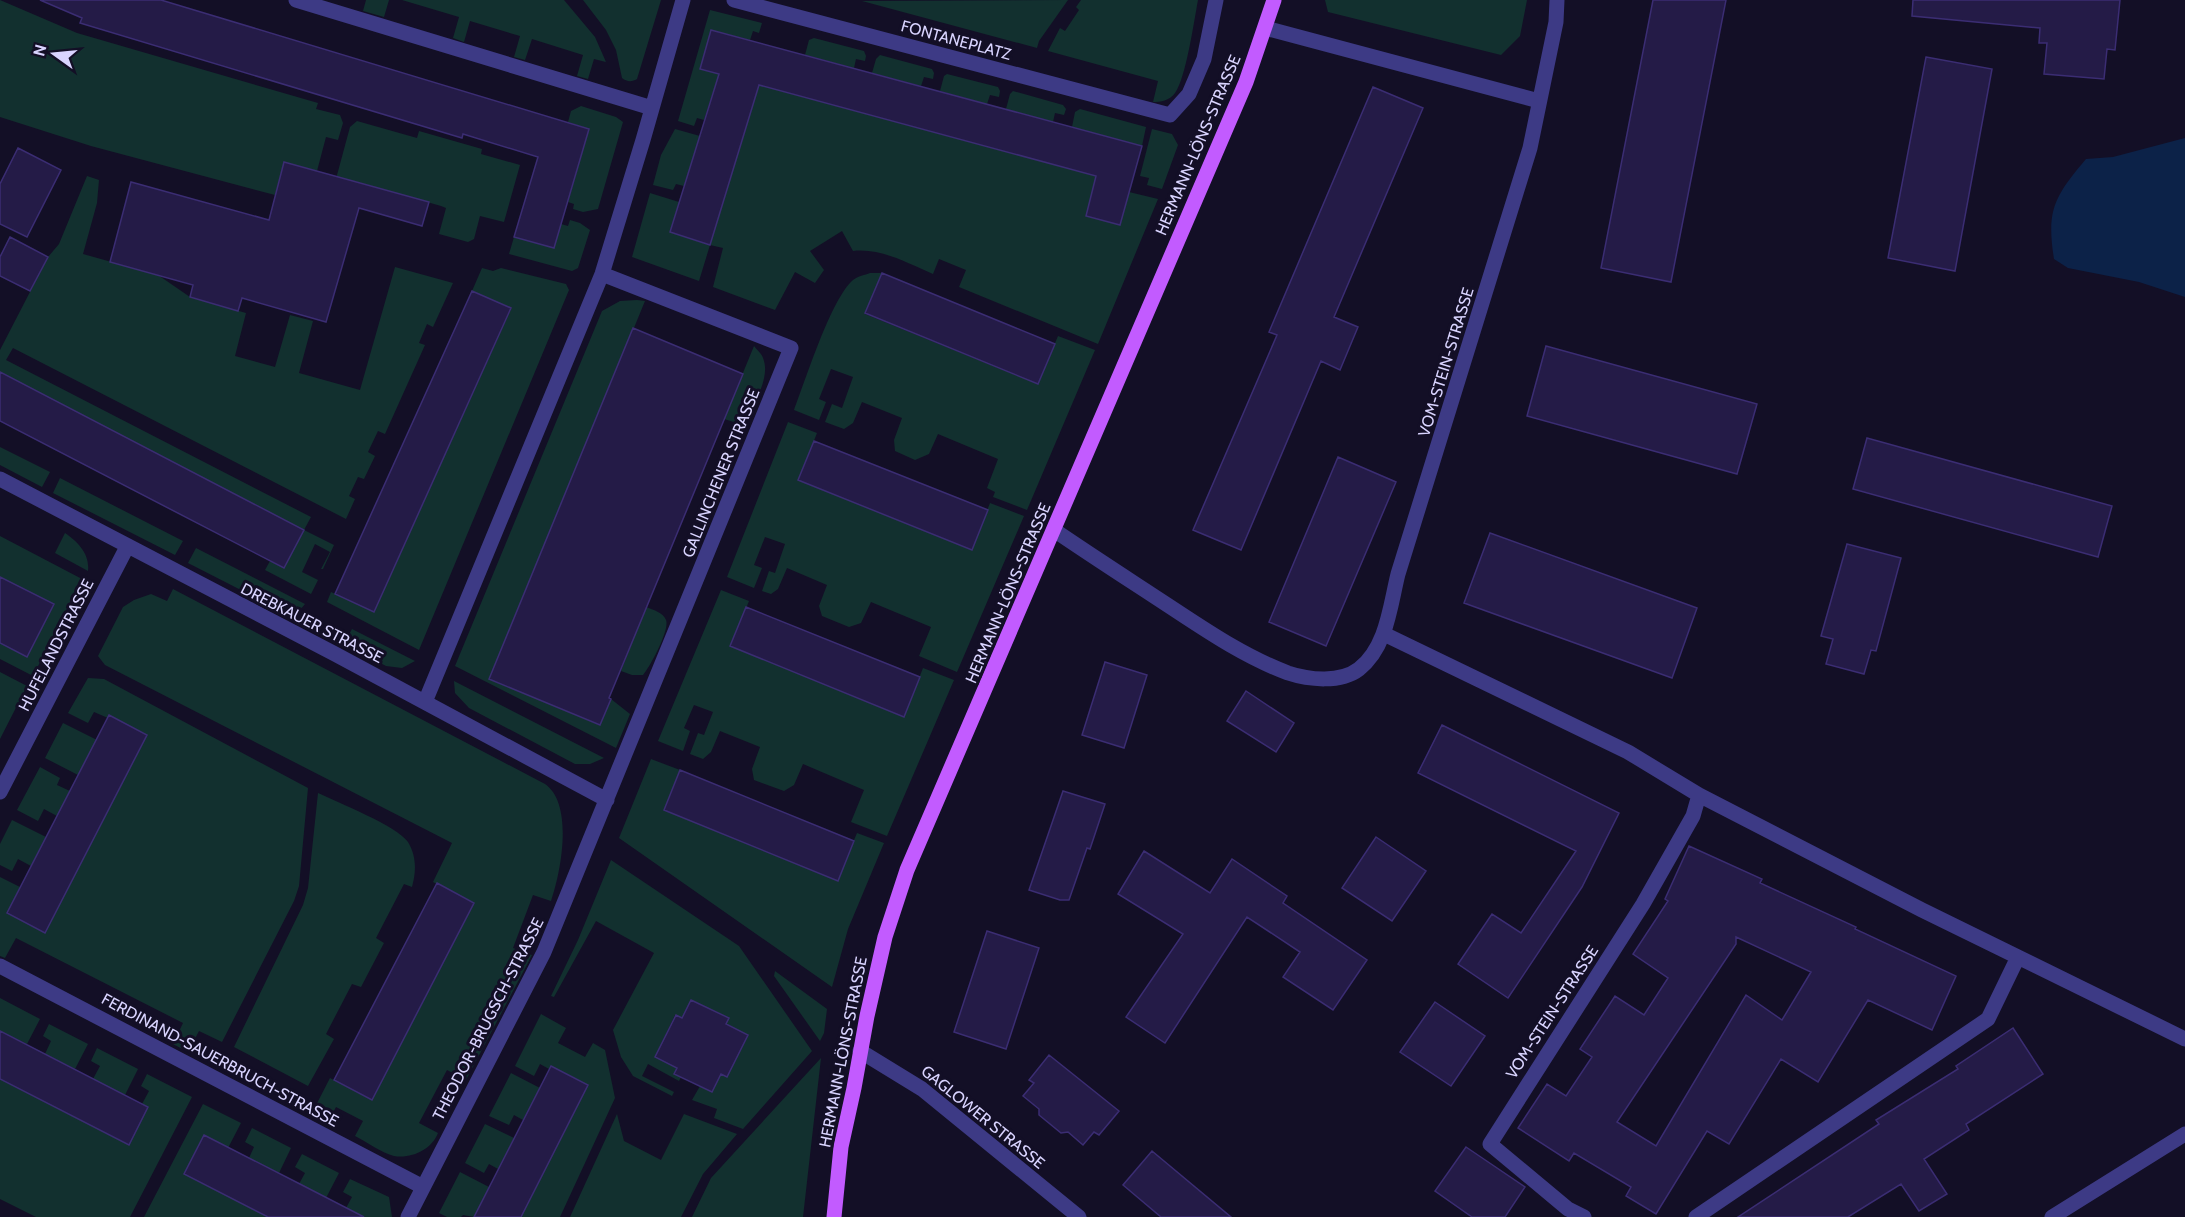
<svg xmlns="http://www.w3.org/2000/svg" width="2185" height="1217" viewBox="0 0 2185 1217" font-family="Cabin,sans-serif">
<style>
.green{fill:#12302f}
.water{fill:#0c2248}
.building{fill:#241b47;stroke:#3b2d73;stroke-width:1.5;fill-rule:evenodd}
.lines{fill:none;stroke-linecap:round;stroke-linejoin:round}
.minor{stroke:#3d3a85;stroke-width:15}
.tertiary{stroke:#3d3a85;stroke-width:15}
.primary{stroke:#c25bff;stroke-width:15}
.labels{text-anchor:middle;dominant-baseline:central;stroke-width:6;stroke-linejoin:round;paint-order:stroke}
.street-label{font-size:16px;fill:#d9d4ff;stroke:#130f26}
</style>
<rect width="100%" height="100%" fill="#130f26"/>
<path class="green" d="M0 0 77 33 318 103 316 109 340 115 343 123 338 140 326 137 317 171 284 162 275 195 91 146 0 117Z
M366 0H389L384 17 363 11Z
M402 0H564L595 37 606 62 594 59 588 79 577 76 583 55 532 39 525 60 514 57 520 36 470 21 464 42 453 38 459 17Z
M583 0H661L637 79C632 82 627 82 622 78L616 50 606 30Z
M1068 0 1039 41 1037 48 862 1Z
M1081 0H1198C1194 21 1186 78 1175 93 1169 101 1161 102 1153 102L1158 81 1048 51 1060 28 1065 31 1079 10 1076 7Z
M1325 0H1527L1520 36 1501 55 1328 12Z
M710 10 762 23 759 33 753 31 750 40 711 30 700 69 719 74 704 120 697 118 694 126 678 121Z
M814 38 864 51 866 56 865 61 856 59 854 68 805 55 809 40Z
M880 55 932 69 934 73 933 79 924 77 921 86 872 73 876 59Z
M947 74 998 87 1000 91 999 97 990 95 987 104 940 91 944 76Z
M759 85 1096 176 1086 216 1120 225 1129 192 1158 199 1098 344 959 287 966 270 939 259 933 274C907 263 882 248 853 251L842 231 810 251 824 270 815 283 795 272 775 310 713 287 723 248 710 245 699 281 632 257 650 193 679 202 670 232 709 245Z
M1013 91 1063 105 1066 109 1064 115 1055 113 1053 122 1006 109 1010 94Z
M581 106 616 117 623 122 598 209 583 212 573 209 574 204 568 202 589 129 568 122 571 111Z
M1080 109 1146 127 1142 146 1072 127 1075 112Z
M357 121 417 138 419 131 482 149 481 154 520 165 504 222 480 216 474 239 468 242 439 234 446 208 441 206 354 181 347 205 330 201 350 127Z
M675 129 700 136 684 186 676 184 673 190 653 185 661 155Z
M1152 129 1172 134 1178 145 1162 189 1147 185 1149 178 1140 176Z
M87 176 99 180 97 203 83 254 158 275 190 297 246 313 235 356 275 367 290 315 313 321 299 373 360 390 395 267 453 283 433 327 427 324 419 343 425 345 385 434 378 431 368 452 375 456 364 479 358 477 349 496 355 499 346 519 13 348 6 360 311 517 304 530 334 545 323 569H321L330 552 315 544 302 572 318 580 311 594 265 570 270 561 284 568 303 530 0 372V350L48 257 59 244Z
M570 220 580 223 590 230 578 268 572 271 509 254 514 237 554 248 561 224 568 226Z
M482 268 493 271 501 268 566 284 569 290 419 650 327 602 331 592 374 611 511 309 472 291Z
M870 273H882L865 314 1038 384 1058 336 1095 350 1027 510 993 497 995 492 987 488 998 459 938 434 929 454 915 460 895 451 894 440 902 418 862 402 853 423 844 429 825 422 832 404 842 408 853 377 831 369 819 399 826 402 819 420 794 410C806 379 831 299 853 280 858 276 865 275 870 273Z
M637 300 645 301 490 679 599 725 611 699 630 714 616 748 455 666 602 311 620 301Z
M754 346C757 350 762 354 763 358 771 377 754 403 747 420L737 423 724 419Z
M788 422 817 433 799 479 972 549 990 503 1024 516 957 672 919 656 931 627 871 602 861 623 849 627 822 616 819 606 827 585 787 568 778 589 771 594 762 591 769 571 775 573 785 544 765 537 754 565 762 568 754 588 727 577Z
M0 447 50 472 42 487 0 465Z
M60 478 183 541 175 555 53 493Z
M65 533C78 542 90 554 88 571L55 553Z
M0 536 82 579 33 676 0 659V643L27 656 54 605 0 577Z
M196 548 305 604 294 617 188 563Z
M173 589 545 784C574 804 561 872 551 901L533 895 513 948 532 955 466 1080 447 1070 419 1123 438 1133C432 1149 412 1159 394 1156 382 1153 367 1142 355 1136L363 1121 336 1107 328 1122 312 1113 330 1078 372 1100 474 903 433 882 452 843 105 665 98 656 123 607 134 600 151 594 167 601Z
M721 590 749 601 731 646 904 717 923 668 954 680 887 836 851 822 864 790 803 764 794 785 784 791 754 780 752 769 760 747 720 731 711 752 703 759 690 754 698 733 704 735 713 712 694 705 684 728 690 731 683 751 658 741Z
M646 607C653 610 663 612 666 620 670 630 650 667 643 675H632L621 671Z
M352 629 415 661 402 668 386 666 344 644Z
M0 672 27 686 0 739Z
M88 678 104 679 308 788 299 886 294 901 222 1042 199 1031 188 1052 173 1044 183 1023 16 938 5 958 0 956V877L20 887 7 913 45 932 147 735 109 715 108 718 94 712 88 723 68 713Z
M454 681 604 758 590 764H575L469 708 455 693Z
M63 723 97 740 78 775 45 758Z
M651 759 680 770 664 810 837 880 857 833 884 843 848 929 832 987 619 838Z
M40 767 60 778 57 785 70 791 57 816 44 809 38 821 17 810Z
M318 793C337 802 397 826 408 842 417 857 416 872 412 887L404 884 376 938 384 943 361 987 352 984 326 1034 334 1039 308 1086 234 1047 303 905 308 888Z
M12 820 46 837 31 866 18 859 12 871 0 865V844Z
M611 860 739 946 812 1051 743 1129 714 1118 717 1109 692 1100 700 1086 712 1092 721 1074 727 1077 748 1036 726 1024 728 1018 691 1000 682 1018 675 1015 655 1057 677 1068 674 1073 681 1077 679 1081 648 1064 642 1076 674 1092 672 1096 633 1076 621 1057 613 1030 654 953 596 921 554 997 551 996 578 940Z
M775 971 827 1009 824 1033 820 1041 774 976Z
M0 998 40 1019 27 1044 0 1031Z
M541 1014 566 1028 558 1043 585 1057 593 1043 605 1050 615 1098 560 1217H521L551 1066 549 1069 540 1064 534 1076 515 1066Z
M49 1024 88 1044 75 1069 45 1054 51 1041 43 1036Z
M97 1048 138 1069 125 1095 93 1079 100 1066 91 1061Z
M821 1058 803 1217H692L711 1178Z
M511 1073 540 1088 523 1120 514 1115 509 1125 489 1116Z
M147 1074 192 1097 130 1217H36L0 1199V1079L129 1145 148 1107 142 1104 149 1091 141 1086Z
M203 1104 241 1123 228 1148 204 1135 184 1174 268 1217H144Z
M617 1114 624 1141 661 1160 684 1114 737 1134 703 1174 681 1217H570Z
M485 1124 514 1138 498 1169 489 1164 484 1173 465 1163Z
M252 1128 291 1148 279 1173 249 1158 254 1147 245 1142Z
M302 1154 339 1173 326 1198 299 1184 305 1173 295 1167Z
M460 1172 489 1187 474 1217 463 1215 461 1217H447L439 1213Z
M350 1179 389 1197 392 1217H350L346 1208 352 1197 343 1192Z"/>
<path class="water" d="M2185 138V297L2139 282 2068 268 2054 259C2046 209 2055 196 2086 159L2113 157Z"/>
<path class="building" d="M40 0H161L589 129 554 248 514 237 538 157 463 134 462 138 80 23 82 18Z
M1653 0H1726L1671 282 1601 268Z
M1913 0H2120L2115 50 2107 49 2104 79 2044 74 2047 43H2039L2040 28 1912 16Z
M711 30 1142 146 1120 225 1086 216 1096 176 759 85 710 245 670 232 719 74 700 69Z
M1926 57 1992 69 1955 271 1888 258Z
M1373 87 1423 108 1334 317 1358 327 1340 370 1321 361 1241 550 1193 530 1277 335 1269 332Z
M18 148 61 170 27 237 0 224V184Z
M284 162 429 202 422 226 359 208 326 322 242 298 238 311 190 297 193 285 110 262 131 182 269 220Z
M10 237 48 257 30 291 0 276V257Z
M882 273 1055 344 1038 384 865 313Z
M472 291 511 308 374 612 335 594Z
M633 328 743 374 609 698 611 699 600 725 489 679Z
M1546 346 1757 404 1737 474 1527 416Z
M0 372 304 530 284 568 0 421Z
M1867 438 2112 506 2098 557 1853 489Z
M814 441 988 510 972 550 798 480Z
M1338 457 1396 482 1326 646 1269 622Z
M1490 533 1697 608 1672 678 1464 603Z
M1847 544 1901 558 1876 651 1871 650 1864 674 1826 664 1833 639 1821 636Z
M0 577 54 604 27 657 0 643Z
M746 607 920 677 904 717 730 646Z
M1105 662 1147 675 1124 748 1082 735Z
M1246 691 1294 723 1276 752 1227 721Z
M109 715 147 735 45 933 7 913Z
M1442 725 1619 813 1582 887 1508 998 1458 964 1492 914 1521 933 1576 851 1418 773Z
M680 770 854 841 838 881 664 810Z
M1063 791 1105 804 1090 849 1087 848 1069 900H1060L1029 890Z
M1376 837 1426 871 1392 921 1342 888Z
M1689 846 1762 879 1760 883 1856 927 1855 929 1956 976 1932 1030 1868 1000 1818 1082 1781 1059 1729 1144 1707 1131 1656 1214 1626 1196 1631 1187 1574 1153 1569 1161 1518 1128 1547 1084 1566 1096 1592 1057 1580 1049 1615 996 1644 1015 1668 978 1633 954 1668 901 1665 899ZM1736 937 1811 972 1782 1020 1746 995 1656 1146 1617 1122 1736 944Z
M1144 851 1210 893 1232 859 1287 896 1283 903 1367 960 1333 1010 1283 977 1300 952 1247 917 1165 1043 1126 1017 1183 934 1118 894Z
M437 883 474 903 372 1100 334 1080Z
M987 931 1039 948 1006 1049 954 1032Z
M691 1000 729 1018 726 1024 748 1035 727 1077 721 1074 712 1092 674 1074 677 1068 655 1057 676 1015 682 1018Z
M1435 1002 1485 1036 1451 1086 1400 1052Z
M2013 1028 2043 1074 1966 1124 1969 1130 1924 1159 1947 1194 1919 1211 1901 1184 1848 1217H1738L1879 1124 1876 1120 1958 1069 1956 1066Z
M0 1031 148 1107 129 1145 0 1079Z
M1049 1055 1119 1111 1099 1135 1094 1132 1083 1145 1068 1132 1061 1133 1039 1115V1109L1023 1096 1034 1083 1029 1080Z
M551 1066 588 1085 521 1217H474Z
M204 1135 298 1183 364 1217H268L184 1174Z
M1466 1147 1525 1187 1505 1217H1472L1435 1191Z
M1152 1151 1231 1217H1161L1123 1185Z"/>
<g class="lines">
<path class="minor" d="M296 0 652 108
M734 0 1170 115 1189 94 1204 59 1216 0
M1265 28 1539 101
M0 479 335 654 607 800
M1054 530C1092 556 1131 581 1169 606 1207 631 1245 657 1288 673 1309 680 1341 683 1359 669 1387 647 1390 606 1398 574L1530 148 1556 22 1557 0
M1384 634 1628 752 1699 795 1922 910 2185 1039
M425 702 602 274 643 140 683 0
M0 792 127 547
M0 966 423 1187
M408 1217 544 952 791 348 602 274
M1584 1217 1568 1209 1490 1144 1643 904 1693 816 1699 795
M1696 1217 1988 1019 2018 957
M2052 1217 2185 1134"/>
<path class="tertiary" d="M860 1051 922 1089 1079 1217"/>
<path class="primary" d="M834 1217 841 1147 854 1088 867 1016 885 937 907 870 1246 82 1274 0"/>
</g>
<g class="labels">
<g class="street-label">
<text transform="translate(956 40) rotate(15)">FONTANEPLATZ</text>
<text transform="translate(1198 145) rotate(-67)">HERMANN-LÖNS-STRASSE</text>
<text transform="translate(1446 362) rotate(-73)">VOM-STEIN-STRASSE</text>
<text transform="translate(721 473) rotate(-68)">GALLINCHENER STRASSE</text>
<text transform="translate(1008 593) rotate(-67)">HERMANN-LÖNS-STRASSE</text>
<text transform="translate(312 623) rotate(27)">DREBKAUER STRASSE</text>
<text transform="translate(56 645) rotate(-63)">HUFELANDSTRASSE</text>
<text transform="translate(1552 1012) rotate(-57)">VOM-STEIN-STRASSE</text>
<text transform="translate(488 1019) rotate(-63)">THEODOR-BRUGSCH-STRASSE</text>
<text transform="translate(843 1052) rotate(-79)">HERMANN-LÖNS-STRASSE</text>
<text transform="translate(220 1060) rotate(28)">FERDINAND-SAUERBRUCH-STRASSE</text>
<text transform="translate(983 1117) rotate(39)">GAGLOWER STRASSE</text>
</g>
</g>
<g transform="translate(54 54) rotate(285)" stroke="#130f26" stroke-width="4.5" paint-order="stroke">
<path d="M0-4.5L10 22L0 15L-10 22Z" fill="#d9d4ff"/>
<text y="-9" font-size="16" font-weight="bold" text-anchor="middle" fill="#d9d4ff">N</text>
</g>
</svg>
